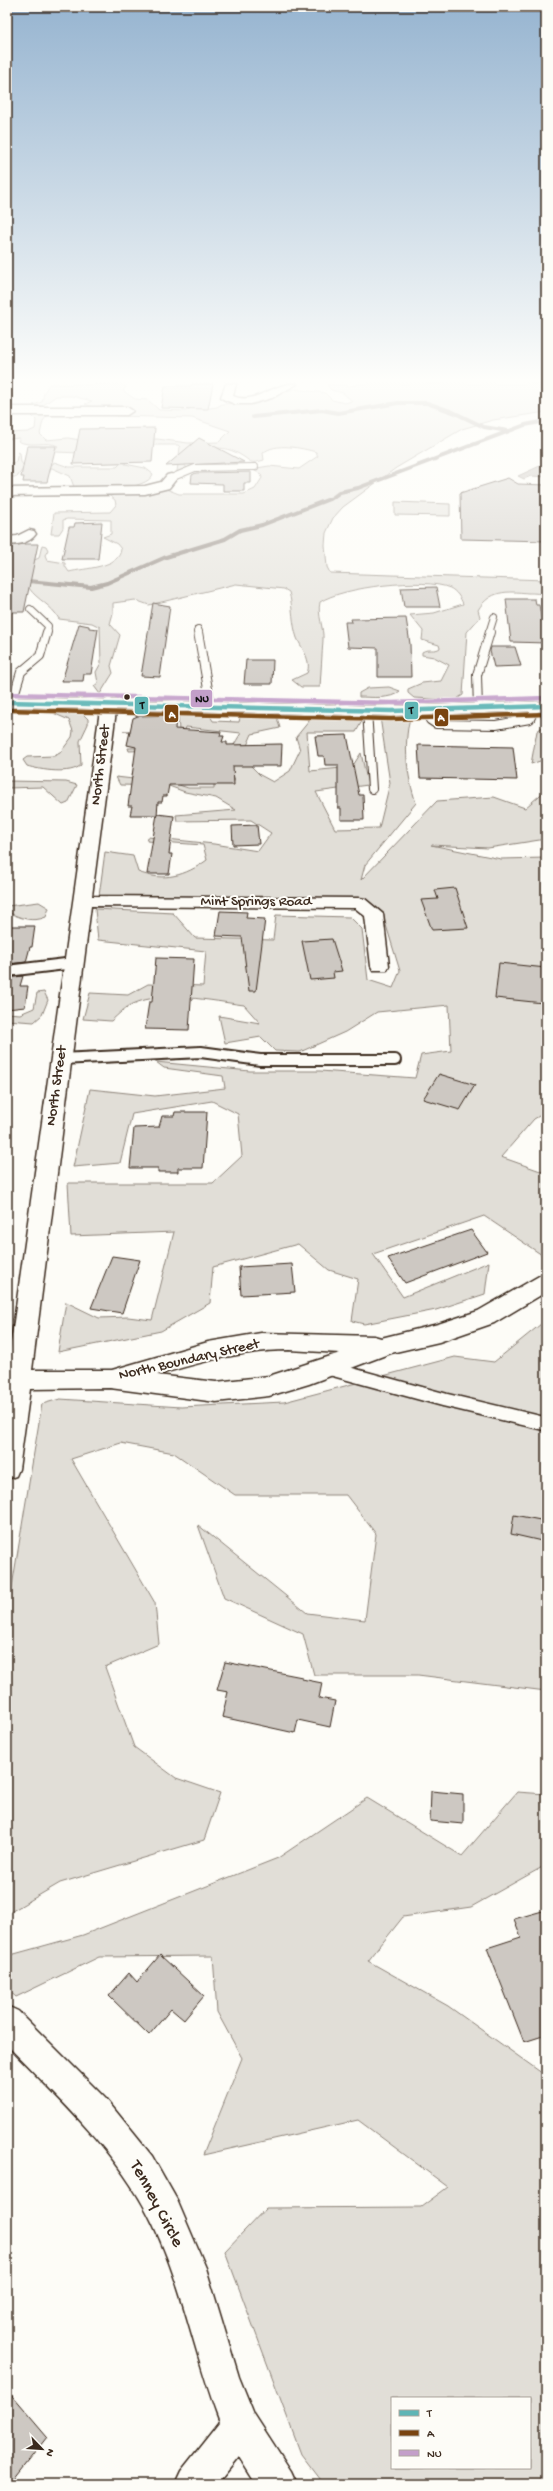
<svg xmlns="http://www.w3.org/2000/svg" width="553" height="2491" viewBox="0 0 553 2491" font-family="'Gochi Hand',sans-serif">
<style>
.green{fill:#e1ded7;stroke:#8e847a;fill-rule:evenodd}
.water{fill:#bbb4ad;stroke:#887d74}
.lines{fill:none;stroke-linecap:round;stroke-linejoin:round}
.stream{stroke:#887d74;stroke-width:4}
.building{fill:#cdc8c2;stroke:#3b2a1e}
.service-far3-casing{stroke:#3b2a1e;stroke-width:8}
.service-far2-casing{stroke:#3b2a1e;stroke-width:10}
.service-far1-casing{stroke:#3b2a1e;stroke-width:14}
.service-casing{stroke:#3b2a1e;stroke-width:16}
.minor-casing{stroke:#3b2a1e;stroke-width:3}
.tertiary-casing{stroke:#3b2a1e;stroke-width:3}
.service-far3{stroke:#fdfcf7;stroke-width:6}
.service-far2{stroke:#fdfcf7;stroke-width:8}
.service-far1{stroke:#fdfcf7;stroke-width:10}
.service{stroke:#fdfcf7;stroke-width:13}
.minor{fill:#fdfcf7;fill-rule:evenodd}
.tertiary{fill:#fdfcf7;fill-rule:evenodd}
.bus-1-casing{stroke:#fdfcf7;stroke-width:6}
.bus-2-casing{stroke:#fdfcf7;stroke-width:6}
.bus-3-casing{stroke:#fdfcf7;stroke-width:6}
.bus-1{stroke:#5fb5b5;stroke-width:4.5}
.bus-2{stroke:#794410;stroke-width:4.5}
.bus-3{stroke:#c39fc9;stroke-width:4.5}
.bus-dot{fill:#3b2a1e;stroke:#fdfcf7;stroke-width:1.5}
.labels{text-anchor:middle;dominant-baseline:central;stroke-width:4;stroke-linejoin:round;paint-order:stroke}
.street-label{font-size:15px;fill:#3b2a1e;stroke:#fdfcf7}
.near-street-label{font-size:18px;fill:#3b2a1e;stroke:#fdfcf7}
.line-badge{stroke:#fdfcf7;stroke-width:1.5}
.badge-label{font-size:11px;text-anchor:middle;font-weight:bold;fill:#fff}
.pale-badge-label{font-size:11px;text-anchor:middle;font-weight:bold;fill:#111}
</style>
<rect width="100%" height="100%" fill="#fdfcf7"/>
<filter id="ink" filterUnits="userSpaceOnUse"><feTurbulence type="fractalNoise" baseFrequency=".025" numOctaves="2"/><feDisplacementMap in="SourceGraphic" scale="8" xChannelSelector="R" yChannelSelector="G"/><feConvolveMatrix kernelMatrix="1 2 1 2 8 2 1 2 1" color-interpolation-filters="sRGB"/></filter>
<g filter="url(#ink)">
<path class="green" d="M49 384 125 385 126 386 123 391 135 399 148 400 159 410 186 411 193 407 203 409 217 407 222 404 258 402 294 389 325 393 332 400 345 403 352 401 343 393 331 390 327 384 350 386 360 384H546V412L493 420 462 429 396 468 343 507 333 518 326 533 325 545 327 567 330 573 546 580V596C541 593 534 593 528 593 507 591 490 590 478 610L480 617 467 632 463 695 455 700 414 698 408 693V689L422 683 441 681 449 665 434 657 422 655V652C428 648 435 652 440 648L439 645 422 640 423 631 410 615 434 613 463 604C461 598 456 591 450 588 425 577 342 587 320 602 317 616 324 627 323 640 322 655 321 671 320 687H301L292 680 307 673C312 661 302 649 297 638 292 624 293 607 289 592L284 589 236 584 149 605 135 600 113 603V613L110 624 120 635 111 666 113 673 100 694 94 686 98 683 96 672 101 663 100 627 92 623 59 619C52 605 37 600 29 588L7 586V565L16 568 39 558 42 545 46 546 48 550 45 555 47 560 65 563V566L69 572C84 568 120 568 121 549L117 544 103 537 111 534V520L67 519 63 520V528L59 534H51L54 513 110 512 116 505 115 500 110 496H49L48 494 135 493 166 489 179 494H244L255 489 262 478 261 474 251 469 269 466 299 469 318 456 316 452C302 448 275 442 263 453L264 460C248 465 252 461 239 454 217 442 203 450 184 464L187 468 177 472 180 447 178 445H143L129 452 125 464 145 468 153 474C147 492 94 488 77 488L74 487 70 476 52 468 23 469 17 477H9L12 471 7 469V464L16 462 18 452 20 453 21 462 23 465 53 464 54 462 69 467H117L121 463 80 453 56 452 54 451 58 446C46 440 31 448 18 441L20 438 7 439V433L28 432 35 429 36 420 31 415 49 413 43 421 40 434 46 440 68 438 87 441 157 439 188 443 219 442 230 431 192 418 116 416 112 413 135 411C120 403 101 412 85 404L92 401 72 396H56L42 406 33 405 42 402 44 393Z
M395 502 450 504V516L395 515Z
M389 687 400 691C391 700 371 697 359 697V693L368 688Z
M58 711 82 713 88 719V724L80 741 81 765C71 775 40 770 27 766L23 760 27 757 54 756 60 753 72 737 73 731 69 720 53 713Z
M155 712 209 714 213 721 239 722 241 713 276 714 280 728 252 734 242 757 260 775 273 782 290 771 300 750 296 737 314 715 359 717 362 721 356 732H307L310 771 352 767 361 753 368 785 316 792 335 829 379 828 390 783 380 717 410 718C403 746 407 776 416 803L365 865 361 880 437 801 494 797 525 808 546 790V839L488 848 431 845 501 859 546 858V1112L534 1119 501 1157 546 1173V1252L542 1255 484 1216 373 1254 403 1297 489 1262 485 1294 436 1310 364 1324 352 1321 358 1279 329 1270 298 1244 213 1267 210 1303 161 1331 58 1352 66 1302 99 1318 128 1317 152 1320 174 1232 71 1236 68 1183H213L242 1156 238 1114 212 1101 132 1114 120 1163 73 1167 90 1089 155 1096 225 1088 223 1076 164 1068 156 1062 250 1071H320L415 1078 421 1055 451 1051 449 1005 377 1012 345 1032 300 1052 275 1051 261 1037 225 1043 219 1016 260 1023 244 1005C212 1001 163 990 133 1004 125 1007 118 1015 111 1021L83 1019 90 993 128 995 148 984 203 986 206 951 98 940 95 909 173 913 195 938 273 940 276 915 350 917 362 929 368 980 393 988 400 971 382 912 373 905 355 898 99 896 105 852 133 856 138 872C164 882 185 876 207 860L203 845 147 841 148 837 214 844 258 851 271 833 251 820 177 821 176 815 236 810 216 798 185 792 169 786 120 785 116 777 176 784 188 788H214V778L235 781C227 755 227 756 241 733L186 727 180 749 129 751 128 748H172L170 733 123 731H179L178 715 157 714Z
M544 726 546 727V759L531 764 537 731Z
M7 781 66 782 77 785 68 803 63 805 43 787 7 788Z
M39 902 49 908 46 917C32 923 21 918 7 912V906Z
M44 992 48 1000 42 1015 34 1022 7 1020V1013L20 1014 34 1008 37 993Z
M546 1320V1691L418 1675H314L303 1634 224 1598 198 1525 307 1613 365 1620 376 1534 346 1495H235L174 1453 121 1443 71 1459 155 1603 159 1644 105 1667 134 1747 176 1778 220 1793 204 1840 60 1883 7 1914V1617L42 1404 60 1399 181 1407 284 1402 455 1357 494 1362Z
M517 1792 546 1794V1865L471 1907 403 1917 368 1961 448 2006 546 2076V2484H324L301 2454 225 2251 266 2208 421 2207 448 2187 358 2120 203 2155 242 2058 217 2012 213 1956 99 1957 16 1997 7 1989V1956L83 1935 278 1858 367 1798 462 1856ZM392 2398H530V2468H392Z"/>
<path class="water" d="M542 465 546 466V477L531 476 524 479 518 476Z"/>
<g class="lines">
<path class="stream" d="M253 417 322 410 338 413 398 403H427L453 412 484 427 508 431
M7 579 91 587 107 583 166 557 225 539 240 530 262 525 332 498 340 492 358 488 525 425 546 421"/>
</g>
<path class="building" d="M192 384H213L208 409 161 408 165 386H191Z
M155 428 152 462 73 464 80 429Z
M199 438 244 462 166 466Z
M27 446H56L47 482H23L24 477H21Z
M251 472V483H244V491H223V484L191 483 192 475 196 473Z
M508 478 518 484 546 485V541L461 539 460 493Z
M102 522 98 559H62L69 527H74L75 523Z
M25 544H38L24 612H7V568L11 546Z
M436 587 440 607H404L401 588Z
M506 599H535L536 605H539L546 643 511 642Z
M153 603 170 606 160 677 141 676Z
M406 618 410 644 411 677H378V648L348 647 345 622H352L351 619Z
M79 624 89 626V628L98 629 91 674H84L83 681H62Z
M491 647H515L521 666 494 667 490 651Z
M246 660H273L272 684H244Z
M138 716H176L175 729 221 732 220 736H224L222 742H227V745L282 744 281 766H233L234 785H169L167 796H163L162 802H158L157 815H130L132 806H128L136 747 127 745 133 718Z
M347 735 359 795H363L364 820H341V808H338V765H325L324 756H318L315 736Z
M418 745 513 747 517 780 420 778Z
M157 814 174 816 169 854H172L169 874H147Z
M257 825 259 844 233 845 232 826Z
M455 888 468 928 432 930 421 900 438 899 435 890Z
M220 911 247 912 246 918 265 919 256 991H249L242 937 216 936Z
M7 926H35L32 947H30L26 962 7 964Z
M332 939 342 971 333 972 334 978 310 980 302 941Z
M156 958 194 959 189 1030 145 1029 149 1002H152Z
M499 963 546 968V1000L543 999V1003L495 998Z
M23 976 20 986H28L25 1007 7 1009V978Z
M439 1074 475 1085 460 1110 423 1099Z
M175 1112H207L203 1168H178V1172H158V1168H130L134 1128 159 1127 162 1116H174Z
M471 1230 487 1252 405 1283 388 1258Z
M112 1256 140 1260 122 1313 91 1308Z
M292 1264 295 1292 241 1295 239 1267Z
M514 1515 546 1521V1542L511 1534Z
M225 1662 302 1677V1679L322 1683 319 1698 335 1701 330 1727 298 1720 295 1733 222 1717 228 1692 217 1690Z
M431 1791 463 1794V1824L430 1821Z
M546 1910V2035L524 2042 487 1948 521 1937 514 1919Z
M160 1955 204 1996 184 2020 171 2009 149 2035 109 1996 129 1973 137 1982Z
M7 2390 47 2437 10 2484H7Z"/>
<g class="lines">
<g class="service-far3-casing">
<path id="service-far3" d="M171 478 195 468 255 467
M30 609 48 626 47 633
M198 629 199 633
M489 633 494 617"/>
</g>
<g class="service-far2-casing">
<path id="service-far2" d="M198 632 211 706
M12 702 21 672 40 656 47 632
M478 709 477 675 490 632
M367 710 372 789
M426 710 430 720 436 724 496 725 530 719 536 706"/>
</g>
<g class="service-far1-casing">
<path id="service-far1" d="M7 971 74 963
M61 1059 201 1052 260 1060H395"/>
</g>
<g class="service-casing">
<path id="service" d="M328 1368 445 1400 546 1424"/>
</g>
<g class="minor-casing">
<path id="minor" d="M226 384H236L233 396C255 406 275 381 297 384L272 398 251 404H235L223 399 221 397Z
M7 407H127L133 411 127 415H7Z
M171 474 177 478 169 488 145 494 7 496V488L145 486 161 482 167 475Z
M29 530 34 531 36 534C29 544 18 544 7 545V537L17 536Z
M109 698 117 703 92 896 359 898 365 899 383 914 389 966 387 970H373L371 966 365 916 355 908 91 906 32 1370H112L208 1342 261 1333 374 1336 381 1338 438 1324 478 1311 546 1272V1292L494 1323 439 1342 391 1353 309 1384 269 1396 216 1402 110 1388 30 1389 19 1469 16 1476 7 1479V1371L101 703ZM289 1350 340 1353 269 1376 216 1382 157 1375C201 1362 243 1350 289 1350Z
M7 2006 18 2011 106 2099 152 2156 177 2200 206 2268 239 2377 254 2414 291 2471 297 2484H256L239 2457 217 2484H175L181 2471 220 2422C195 2357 183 2287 153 2224 120 2154 60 2100 7 2045Z"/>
</g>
<g class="tertiary-casing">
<path id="tertiary" d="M7 697 391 706 546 701V711L391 716 7 707Z"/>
</g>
<use href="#service-far3" class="service-far3"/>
<use href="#service-far2" class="service-far2"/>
<use href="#service-far1" class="service-far1"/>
<use href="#service" class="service"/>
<use href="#minor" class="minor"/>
<use href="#tertiary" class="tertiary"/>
<g class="bus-1-casing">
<path id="bus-1" d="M7 702 391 711 546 706"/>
</g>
<g class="bus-2-casing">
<path id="bus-2" d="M7 710 391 719 546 714"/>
</g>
<g class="bus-3-casing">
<path id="bus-3" d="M7 694 391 703 546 698"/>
</g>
<use href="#bus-1" class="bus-1"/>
<use href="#bus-2" class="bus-2"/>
<use href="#bus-3" class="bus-3"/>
</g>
</g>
<linearGradient id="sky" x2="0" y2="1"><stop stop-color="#96b4d0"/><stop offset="0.52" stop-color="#fefefb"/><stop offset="1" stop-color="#fefefb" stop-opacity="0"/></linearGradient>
<rect width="553" height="732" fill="url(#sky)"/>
<circle class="bus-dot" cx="127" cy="697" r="3.5"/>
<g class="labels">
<g class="street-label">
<text transform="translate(101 765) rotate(-83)">North Street</text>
<text x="256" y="902">Mint Springs Road</text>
<text transform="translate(57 1086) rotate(-82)">North Street</text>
<text transform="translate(189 1360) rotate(-13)">North Boundary Street</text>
</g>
<g class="near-street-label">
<text transform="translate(156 2204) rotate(62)">Tenney Circle</text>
</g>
</g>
<g class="line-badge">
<rect x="190" y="689" width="23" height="19" rx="4" fill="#c39fc9"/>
<rect x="134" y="696" width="15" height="19" rx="4" fill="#5fb5b5"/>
<rect x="404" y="701" width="15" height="19" rx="4" fill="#5fb5b5"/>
<rect x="164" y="704" width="15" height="19" rx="4" fill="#794410"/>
<rect x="434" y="708" width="15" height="19" rx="4" fill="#794410"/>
</g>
<g class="badge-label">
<text x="172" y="718">A</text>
<text x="441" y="721">A</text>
</g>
<g class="pale-badge-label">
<text x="202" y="702">NU</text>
<text x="142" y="709">T</text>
<text x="411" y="714">T</text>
</g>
<rect width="553" height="2491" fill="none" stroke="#fdfcf7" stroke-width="24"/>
<rect x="12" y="12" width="529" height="2467" fill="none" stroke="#3b2a1e" stroke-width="1.5" filter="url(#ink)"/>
<rect x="391" y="2397" width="140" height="72" fill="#fdfcf7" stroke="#afa8a0"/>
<rect x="399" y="2410" width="20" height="6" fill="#5fb5b5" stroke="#afa8a0"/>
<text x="427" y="2417" font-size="12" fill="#3b2a1e">T</text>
<rect x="399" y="2430" width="20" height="6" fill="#794410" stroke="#afa8a0"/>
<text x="427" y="2437" font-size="12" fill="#3b2a1e">A</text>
<rect x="399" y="2450" width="20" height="6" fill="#c39fc9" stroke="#afa8a0"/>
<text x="427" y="2457" font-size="12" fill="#3b2a1e">NU</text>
<g transform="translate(42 2449) rotate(115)" stroke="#fdfcf7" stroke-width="3" paint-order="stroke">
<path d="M0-3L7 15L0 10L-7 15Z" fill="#3b2a1e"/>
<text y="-6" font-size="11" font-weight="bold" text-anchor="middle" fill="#3b2a1e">N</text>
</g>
</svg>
